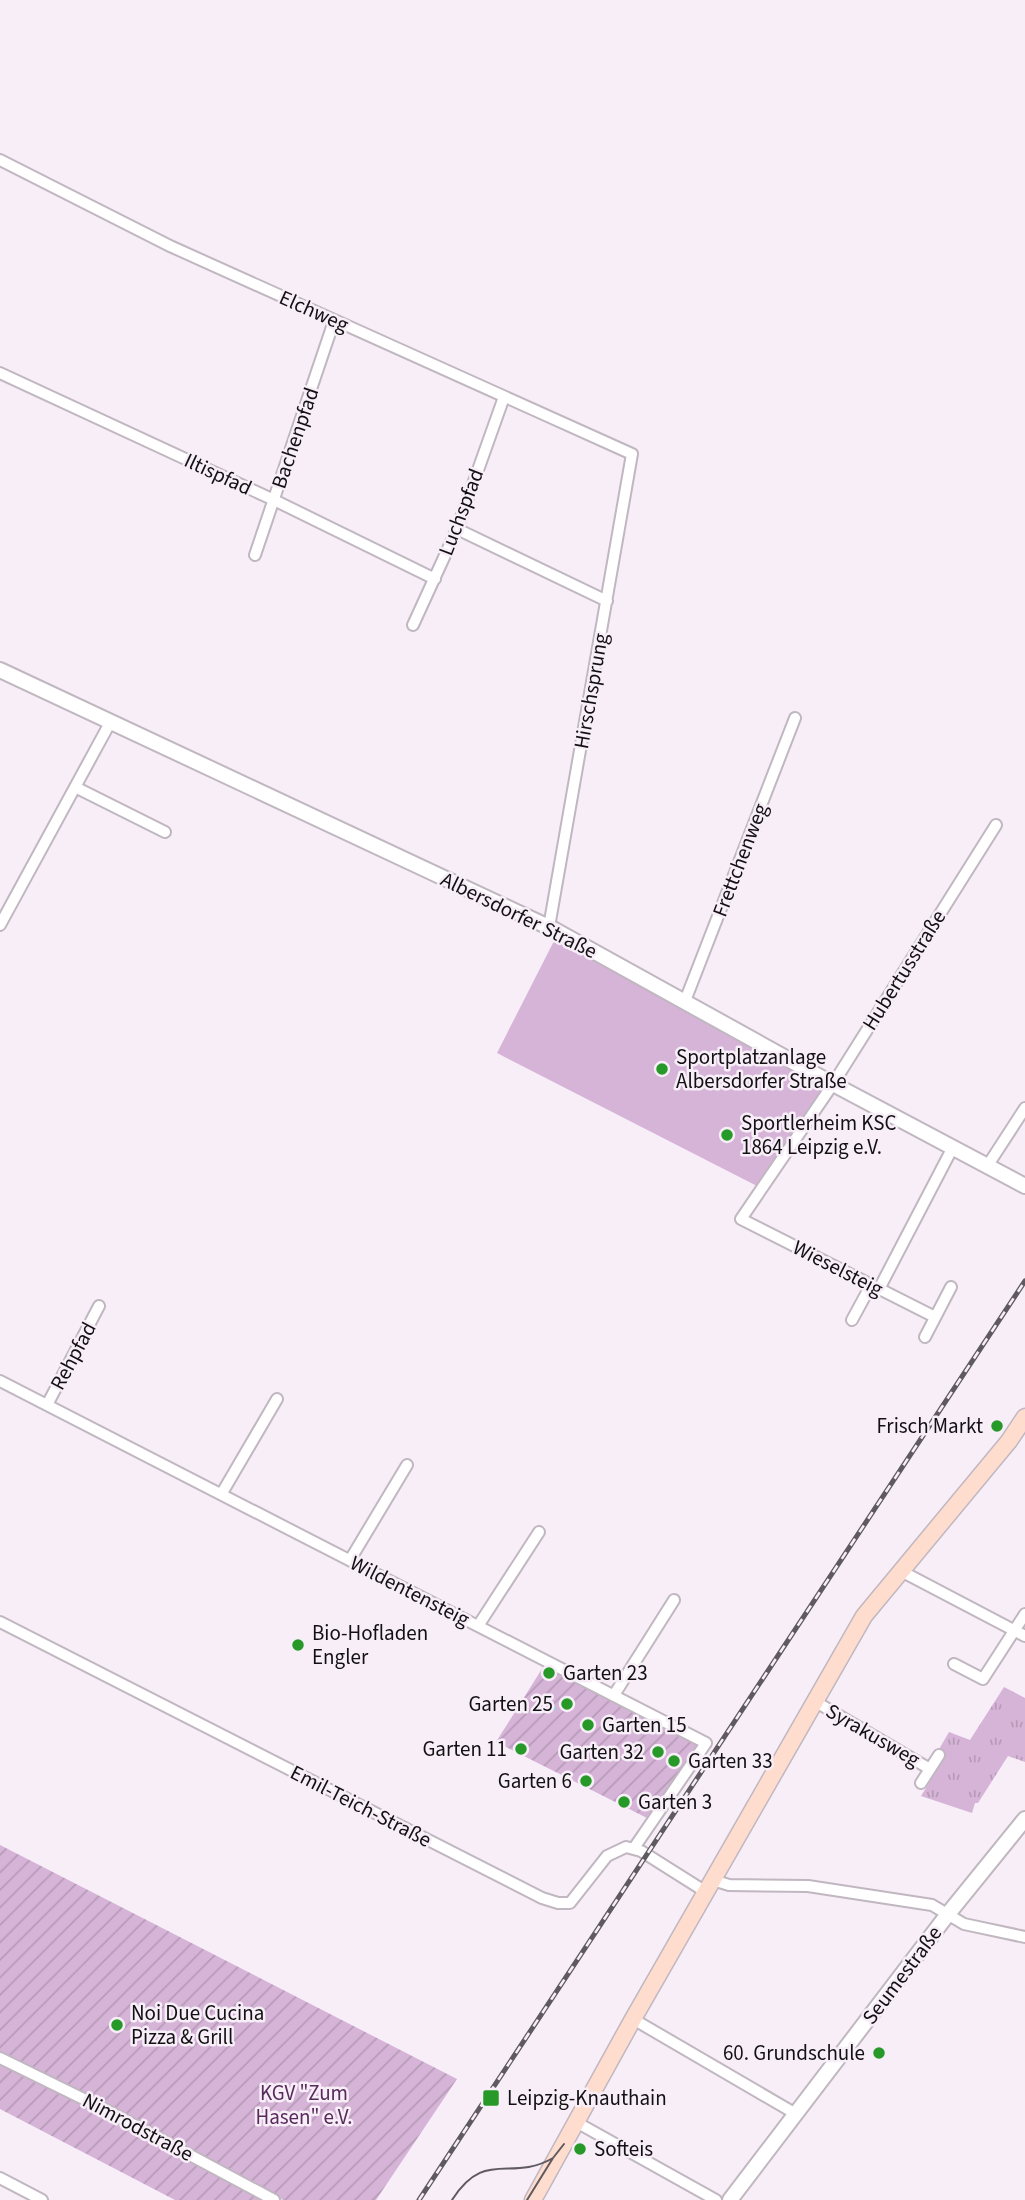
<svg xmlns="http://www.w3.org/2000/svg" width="1025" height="2200" viewBox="0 0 1025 2200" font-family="'Source Sans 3',sans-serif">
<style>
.grass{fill:url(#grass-tufts)}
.garden{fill:url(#garden-furrows)}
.pitch{fill:#d6b4d8}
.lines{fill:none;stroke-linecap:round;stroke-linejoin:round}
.stream{stroke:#98d2e9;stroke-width:2.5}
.minor-casing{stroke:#c0b7c0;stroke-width:14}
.tertiary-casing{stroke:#c0b7c0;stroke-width:18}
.secondary-casing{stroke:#c0b7c0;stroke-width:19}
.minor{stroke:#fff;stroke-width:10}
.tertiary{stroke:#fff;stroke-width:14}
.secondary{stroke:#feddcf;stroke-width:16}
.tram{stroke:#5f5a5f;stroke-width:2}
.rail-casing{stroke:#5f5a5f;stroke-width:5}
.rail{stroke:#f7eef8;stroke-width:2.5;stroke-dasharray:8;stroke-linecap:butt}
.poi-dot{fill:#269928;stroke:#f7eef8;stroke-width:2.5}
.labels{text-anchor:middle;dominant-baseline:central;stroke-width:5;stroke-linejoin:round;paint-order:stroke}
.street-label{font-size:21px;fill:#131013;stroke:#f7eef8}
.poi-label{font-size:21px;fill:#131013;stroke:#f7eef8;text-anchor:start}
.park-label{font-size:21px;fill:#582a5b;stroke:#f7eef8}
</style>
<defs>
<pattern id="grass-tufts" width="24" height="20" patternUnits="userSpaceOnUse" patternTransform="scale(1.75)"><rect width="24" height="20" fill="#d6b4d8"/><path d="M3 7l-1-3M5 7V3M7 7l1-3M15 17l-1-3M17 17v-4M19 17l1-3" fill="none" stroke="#b79ab8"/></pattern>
<pattern id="garden-furrows" width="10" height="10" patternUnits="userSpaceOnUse" patternTransform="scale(1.75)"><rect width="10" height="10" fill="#d6b4d8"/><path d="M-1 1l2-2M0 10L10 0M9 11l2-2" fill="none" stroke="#b79ab8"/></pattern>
</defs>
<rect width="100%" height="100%" fill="#f7eef8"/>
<path class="grass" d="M1004 1687 1025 1698V1762L1008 1756 978 1803H975L972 1813 921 1796 945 1757 938 1751 949 1732 970 1740Z"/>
<path class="garden" d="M545 1664 700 1743 651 1820 496 1742Z
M0 1845 457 2079 376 2200H283L109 2105 0 2053Z
M0 2063 143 2135 265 2200H175L0 2109Z"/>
<path class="pitch" d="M556 937 825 1086 757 1186 497 1053Z"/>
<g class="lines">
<path class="stream" d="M554 1708 555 1709"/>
<g class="minor-casing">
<path id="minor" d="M0 160 170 246 632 454 549 927
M0 373 274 500 435 579
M457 529 607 601
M255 555 334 321
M413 625 457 529 504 397
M75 787 165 832
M0 925 111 721
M685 1001 795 718
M988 1165 1025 1108
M879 1289 953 1147
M935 1317 741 1219 833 1084 996 825
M852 1320 871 1285
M925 1337 951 1287
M0 1381 706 1743 634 1848
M47 1405 99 1306
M222 1493 277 1399
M350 1560 407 1465
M901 1571 1025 1636
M0 1622 542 1898 558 1903H570L607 1856 626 1847 641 1851 706 1892
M478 1626 539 1532
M954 1664 983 1679 1025 1614
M614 1695 674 1600
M816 1702 930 1769 921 1783
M930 1769 939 1755
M713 1880 729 1885 808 1886 932 1905 964 1924 1025 1937
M633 2019 796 2114
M0 2058 106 2110 274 2200
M576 2122 716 2200
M0 2178 42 2200"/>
</g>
<g class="tertiary-casing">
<path id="tertiary" d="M0 670 555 930 833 1084 1025 1186
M730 2200 948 1914 1025 1819"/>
</g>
<g class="secondary-casing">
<path id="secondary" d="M533 2200 633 2019 864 1616 1009 1441 1025 1417"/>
</g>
<use href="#minor" class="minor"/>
<use href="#tertiary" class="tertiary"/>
<use href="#secondary" class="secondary"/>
<path class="tram" d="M452 2200C485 2148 510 2183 553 2158
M527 2200 553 2158 564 2144"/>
<g class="rail-casing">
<path id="rail" d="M419 2200 1025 1281"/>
</g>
<use href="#rail" class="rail"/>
</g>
<g class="poi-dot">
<circle cx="662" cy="1069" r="7"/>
<circle cx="727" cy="1135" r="7"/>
<circle cx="997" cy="1426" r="7"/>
<circle cx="298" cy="1645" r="7"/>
<circle cx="549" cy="1673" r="7"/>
<circle cx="567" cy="1704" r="7"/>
<circle cx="588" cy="1725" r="7"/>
<circle cx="521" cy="1749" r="7"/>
<circle cx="658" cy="1752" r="7"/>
<circle cx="674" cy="1761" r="7"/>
<circle cx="586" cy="1781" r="7"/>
<circle cx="624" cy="1802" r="7"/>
<circle cx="117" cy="2025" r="7"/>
<circle cx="879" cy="2053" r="7"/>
<rect x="482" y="2089" width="18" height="18" rx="3.5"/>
<circle cx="580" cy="2149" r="7"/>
</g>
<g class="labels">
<g class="street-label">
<text transform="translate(314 311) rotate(24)">Elchweg</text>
<text transform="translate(295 438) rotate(-71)">Bachenpfad</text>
<text transform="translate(218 474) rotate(25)">Iltispfad</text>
<text transform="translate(461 512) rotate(-69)">Luchspfad</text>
<text transform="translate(591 691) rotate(-80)">Hirschsprung</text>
<text transform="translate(740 860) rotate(-69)">Frettchenweg</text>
<text transform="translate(519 915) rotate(26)">Albersdorfer Straße</text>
<text transform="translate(904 970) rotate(-58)">Hubertusstraße</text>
<text transform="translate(838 1268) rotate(27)">Wieselsteig</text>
<text transform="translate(73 1356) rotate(-62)">Rehpfad</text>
<text transform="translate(410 1591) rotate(27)">Wildentensteig</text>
<text transform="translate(873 1735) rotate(30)">Syrakusweg</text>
<text transform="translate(361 1806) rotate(27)">Emil-Teich-Straße</text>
<text transform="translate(902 1975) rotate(-53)">Seumestraße</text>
<text transform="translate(138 2127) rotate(28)">Nimrodstraße</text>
</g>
<g class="poi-label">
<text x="676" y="1057">Sportplatzanlage<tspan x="676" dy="24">Albersdorfer Straße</tspan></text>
<text x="741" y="1123">Sportlerheim KSC<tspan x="741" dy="24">1864 Leipzig e.V.</tspan></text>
<text x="983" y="1426" text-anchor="end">Frisch Markt</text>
<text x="312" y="1633">Bio-Hofladen<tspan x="312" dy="24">Engler</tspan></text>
<text x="563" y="1673">Garten 23</text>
<text x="553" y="1704" text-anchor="end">Garten 25</text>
<text x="602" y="1725">Garten 15</text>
<text x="507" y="1749" text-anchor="end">Garten 11</text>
<text x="644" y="1752" text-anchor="end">Garten 32</text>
<text x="688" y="1761">Garten 33</text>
<text x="572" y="1781" text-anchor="end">Garten 6</text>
<text x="638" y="1802">Garten 3</text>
<text x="131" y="2013">Noi Due Cucina<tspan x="131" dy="24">Pizza &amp; Grill</tspan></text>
<text x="865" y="2053" text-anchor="end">60. Grundschule</text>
<text x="507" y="2098">Leipzig-Knauthain</text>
<text x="594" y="2149">Softeis</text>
</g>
<g class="park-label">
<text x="304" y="2093">KGV "Zum<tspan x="304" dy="24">Hasen" e.V.</tspan></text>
</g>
</g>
</svg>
